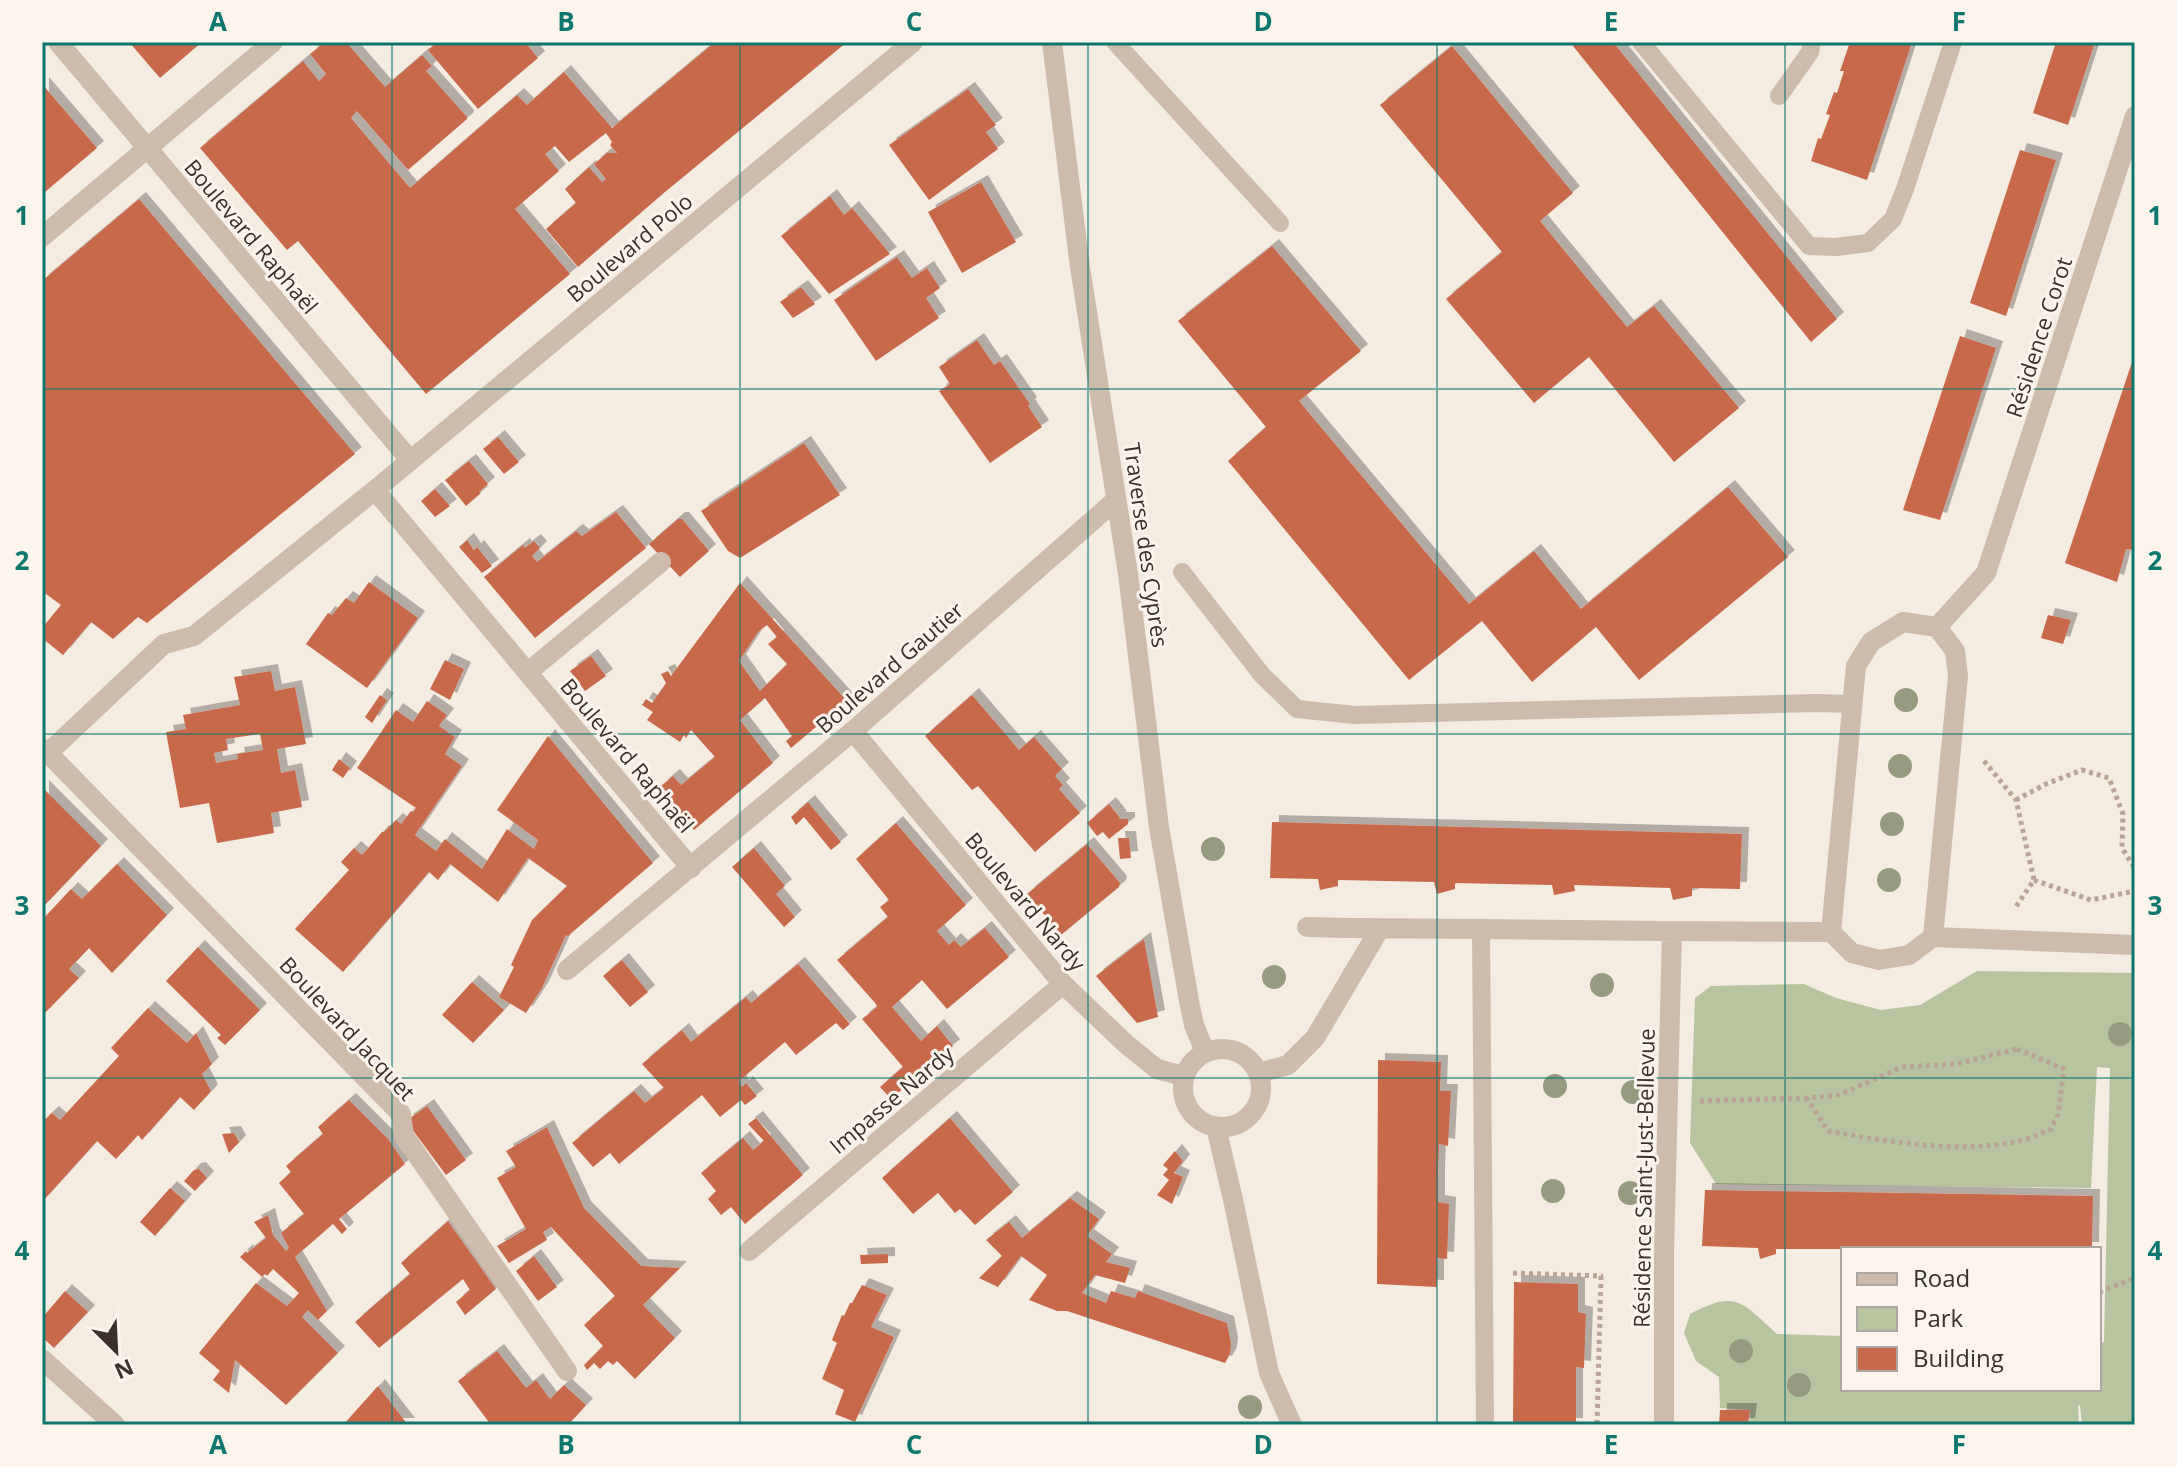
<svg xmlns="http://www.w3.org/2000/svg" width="2177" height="1467" viewBox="0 0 2177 1467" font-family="'Open Sans',sans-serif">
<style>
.green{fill:#b8c4a0}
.building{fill:#c8694b;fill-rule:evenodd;filter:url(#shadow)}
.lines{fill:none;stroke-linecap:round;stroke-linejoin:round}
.path{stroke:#b9a596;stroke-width:5;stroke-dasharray:4 4;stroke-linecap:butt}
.service{stroke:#cdbbac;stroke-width:18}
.minor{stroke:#cdbbac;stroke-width:20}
.tree{fill:#969b7f}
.grid{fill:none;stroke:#0f766e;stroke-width:2;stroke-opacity:0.55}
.labels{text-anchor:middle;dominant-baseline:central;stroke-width:6;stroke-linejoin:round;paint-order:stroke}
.street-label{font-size:22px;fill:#3b302b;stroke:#fbf5ee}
.neatline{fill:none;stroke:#0f766e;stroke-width:3}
.grid-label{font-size:26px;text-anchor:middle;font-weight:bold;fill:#0f766e}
</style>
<defs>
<filter id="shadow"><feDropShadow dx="7" dy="-7" stdDeviation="0" flood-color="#0004"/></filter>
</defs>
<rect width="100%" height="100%" fill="#f4ebe1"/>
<path class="green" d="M1977 971 2135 973V1425H2082L2080 1405 2078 1406 2079 1425H1749L1750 1410 1720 1408 1719 1377 1696 1361 1684 1333 1690 1314C1736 1289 1742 1302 1777 1334L1843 1336V1389H2099V1343L2104 1342 2110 1068 2097 1067 2091 1188 1716 1184 1690 1143 1695 998 1711 986 1804 984 1836 998 1881 1010 1920 1005Z"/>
<path class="building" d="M129 42H202L160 78Z
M325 42H346L385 87 422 55 432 66 426 71 467 117V119L408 170 357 111 351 118 410 188 517 95 527 105 564 72 612 128 715 42H847L665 192 578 267 546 229 576 203 565 189 589 167 602 182 606 179 594 164 607 153H617L610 145 612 142 606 133 569 162 555 146 545 154 559 171 515 209 570 274 426 394 298 241 287 250 200 148 303 61 319 81 326 74 310 54Z
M437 42H525L538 58 478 109 428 50Z
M1578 42H1613L1837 319 1811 342 1573 46Z
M1850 42H1912L1867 180 1811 161 1818 138 1821 139 1830 115 1826 114 1834 92 1837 93 1844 71H1840Z
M2056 42H2095L2068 125 2033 113Z
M1452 46 1573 193 1540 221 1627 327 1654 306 1739 408 1674 462 1589 357 1534 403 1446 299 1502 252 1380 105Z
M42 84 97 148 45 192 42 188Z
M968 89 996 125 986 132 998 149 929 200 889 145Z
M2020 150 2056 160 2006 316 1970 303Z
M981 182 1016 242 962 273 928 212Z
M830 196 844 215 852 208 890 254 829 294 781 236Z
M139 199 355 454 147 623 138 617 113 639 91 622 63 655 42 638V628L61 605 42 591V281Z
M1272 246 1361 351 1299 401 1469 604 1534 551 1581 609 1728 487 1788 557 1639 680 1596 627 1532 682 1482 621 1409 680 1228 461 1266 427 1178 321Z
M897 257 912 278 927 268 940 288 926 298 939 318 876 361 834 300Z
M801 287 815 304 793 318 780 302Z
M1960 336 1996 348 1940 520 1903 510Z
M977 340 994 365 1000 361 1030 404 1028 406 1042 427 990 463 939 391 950 384 939 367Z
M2134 356 2135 548V550L2126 549 2117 582 2065 563Z
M498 437 519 462 504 474 483 449Z
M804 443 840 495 740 558 728 551 701 511Z
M469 461 488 484 479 492 481 493 466 506 445 480Z
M435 489 450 506 435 517 421 501Z
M616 512 646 548 535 638 484 577 523 545 525 548 534 541 540 548 532 556 537 562 576 531 582 536Z
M678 519H682L709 551 680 577 649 544Z
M467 540 474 550 477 547 492 566 482 573 459 547Z
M369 582 418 618 367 688 306 644 328 613 332 615 346 598 354 603Z
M740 583 847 701 791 748 786 741 792 736 765 698 740 720 773 763 694 830 666 797 669 795 661 786 673 776 681 785 715 757 691 730 686 738 684 735 680 742 647 720 653 712 642 705 646 699 652 703 666 683 661 674 668 671 671 676ZM767 625 777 637 768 644 787 664 760 691 739 661 758 632Z
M2048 615 2071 620 2063 644 2041 638Z
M591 656 606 676 585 691 570 671Z
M445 660 464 669 450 700 430 689Z
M271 671 275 691 295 687 306 744 277 749 281 773 295 770 302 807 271 813 274 833 217 843 209 803 180 808 166 732 186 729 183 715 240 705 234 677ZM260 734 263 750 237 754 238 759 216 763 214 753 228 750 226 739Z
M380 695 387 700 372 723 365 717Z
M972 695 1019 750 1034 737 1062 769 1055 776 1063 785 1059 789 1080 813 1035 852 978 786 972 790 925 736Z
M427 701 447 715 439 726 455 737 445 754 462 766 415 835 436 851 445 839 482 869 507 829 534 849 538 840 497 810 548 736 653 863 568 936 566 935 542 988 526 1013 499 997 514 967 511 965 532 920 567 886 528 858 498 902 450 864 438 880 429 872 343 972 295 929 349 870 341 862 354 848 362 855 382 832H384L396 820 401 824 411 811 413 812 416 808 357 768 396 710 413 722Z
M339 759 350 768 343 778 332 770Z
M42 787 101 846 42 908Z
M808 802 841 842 831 850 804 817 796 825 791 817Z
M1109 804 1120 818 1118 819H1128V824L1109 839 1103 832 1097 836 1087 823Z
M1272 822 1742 834 1740 889 1692 888V896L1673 900 1670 888 1574 885 1575 891 1554 895 1552 885 1455 883V889L1437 894 1434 882 1338 880V886L1320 890 1318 879 1270 878Z
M896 823 966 905 937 931 949 945 954 940 961 947 985 928 1009 957 947 1009 922 980 892 1007 921 1041 937 1026 953 1046 891 1099 880 1087 903 1067 862 1019 877 1007 876 1004 837 960 888 917 880 907 889 900 856 859Z
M1118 838H1129L1131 858 1120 859Z
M1087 844 1120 883 1119 887 1061 935 1027 894Z
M754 848 785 886 776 894 795 917 784 927 732 867Z
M117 864 167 915 112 973 89 948 69 969 79 978 42 1016V920L71 889 82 899Z
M1144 939 1158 1017 1137 1023 1096 976Z
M198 947 260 1010 225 1045 217 1038 221 1035 166 981Z
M622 960 648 992 630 1007 603 976Z
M798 964 850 1024 843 1030 836 1023 796 1055 785 1042 739 1081 742 1087 746 1083 757 1096 745 1105 741 1100 720 1117 702 1095 619 1164 610 1153 593 1167 572 1143 634 1091 645 1103 664 1088 642 1064 682 1030 691 1042 746 997 751 1003Z
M472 982 504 1010 473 1043 442 1015Z
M148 1008 187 1043 196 1033 212 1064 202 1074 211 1091 194 1110 180 1097 142 1140 138 1135 116 1159 97 1141 42 1202V1122L52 1113 60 1120 119 1056 111 1048Z
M1378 1060 1441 1062 1440 1091H1451L1448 1146 1439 1144 1438 1174V1202L1449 1204 1447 1259 1437 1258V1287L1377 1284Z
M349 1100 389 1140 405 1164 339 1219 347 1229 342 1234 333 1224 295 1257 327 1311 318 1320 308 1310 302 1317 338 1353 286 1405 235 1360 229 1393 213 1380 220 1371 199 1353 256 1283 287 1306 299 1293 273 1269 267 1276 265 1274 262 1277 240 1257 246 1251 247 1253 266 1238 254 1222 268 1215 273 1235 286 1251 289 1248 281 1233 304 1214 279 1183 291 1172 286 1166 323 1134 318 1127Z
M427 1106 466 1160 446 1175 406 1121Z
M756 1118 803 1175 745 1224 731 1207 721 1215 708 1199 716 1191 701 1173 743 1138 753 1150 764 1141 748 1124Z
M950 1118 1013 1192 975 1225 960 1209 955 1213 938 1193 913 1214 882 1178Z
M547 1127 584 1208 641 1266 680 1268 643 1305 675 1338 635 1379 617 1361 613 1365 608 1361 600 1369 594 1363 587 1370 584 1365 603 1346 584 1325 615 1296 551 1227 543 1232 547 1240 509 1263 497 1246 526 1229 497 1178 516 1167 506 1151Z
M234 1133 239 1142 229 1153 222 1134Z
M1175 1151 1183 1161 1174 1173 1183 1177 1172 1204 1157 1195 1169 1180 1163 1175 1168 1169 1163 1165Z
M199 1169 207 1178 195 1191 184 1181 194 1170Z
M170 1188 185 1201 155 1236 140 1222Z
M1705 1190 2093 1196 2092 1249H1776V1254L1760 1259 1758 1248 1702 1246Z
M1070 1198 1099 1219 1087 1236 1112 1254 1106 1262 1130 1268 1125 1283 1095 1275 1082 1293 1106 1303 1111 1291 1135 1298 1138 1291 1227 1323 1231 1344 1230 1354 1225 1363 1067 1311H1057L1029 1300 1047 1275 1021 1256 998 1287 979 1278 1002 1256 986 1240 1009 1222 1022 1238Z
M448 1221 496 1289 465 1315 456 1302 470 1290 463 1279 379 1348 355 1322 410 1274 401 1263Z
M888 1254V1263L861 1264 860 1255Z
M534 1256 557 1287 538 1301 516 1271Z
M1514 1282 1578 1284V1312L1586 1314 1584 1368 1576 1367V1425H1513Z
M862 1285 887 1295 871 1327 894 1337 855 1422 835 1414 844 1390 822 1379 837 1343 832 1340 842 1315 844 1316 850 1303H852Z
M65 1291 88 1312 54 1348 42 1337V1318Z
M497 1351 526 1388 536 1380 550 1399 564 1385 586 1405 568 1425H491L458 1381Z
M378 1386 408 1425H343Z
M1720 1410H1750L1748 1425H1719Z"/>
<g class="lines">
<path class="path" d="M1984 761 2016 800 2034 880 2015 908
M2016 800 2046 784 2082 770 2109 778 2123 814 2122 848 2135 869
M2034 880 2091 900 2135 891
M2017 1049 2064 1069 2058 1114 2051 1129C2040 1134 2027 1140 2015 1142 1956 1153 1887 1142 1828 1131L1807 1098 1839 1095 1902 1067 1956 1064Z
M1700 1101 1807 1098
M1513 1273 1601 1276 1597 1425
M2099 1292 2135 1278"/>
<path class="service" d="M1115 42 1280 223
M1641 42 1809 246 1836 247 1868 243 1893 219 1905 189 1953 42
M1779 96 1810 52 1812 42
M1182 572 1262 675 1297 709 1355 715 1817 703 1851 704
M1481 929 1485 1425"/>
<path class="minor" d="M58 42 410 460
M1052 42 1080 267 1128 574 1159 827 1189 1001 1194 1025 1205 1052
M42 237 273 42
M375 490 691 868
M528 672 661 562
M853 731 1063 984 1126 1044 1157 1069 1184 1076
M42 748 48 753 164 644 194 636 375 490 913 42
M48 753 401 1114 404 1136 567 1371
M1307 927C1366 929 1425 928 1484 929 1600 930 1715 932 1831 932L1852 953 1879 960 1909 955 1933 937 2135 945
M1831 932 1856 666 1871 642 1903 622 1937 627 1986 573 2135 116
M1933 937 1958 676 1955 651 1937 627
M567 970 853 731 1116 500
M1183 1088a39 39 0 1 1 78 0a39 39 0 1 1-78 0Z
M1259 1073 1288 1065 1315 1038 1379 930
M1216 1127 1234 1204 1269 1373 1292 1425
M749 1251 1063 984
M42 1359 115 1425
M1664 1425V1255L1672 932"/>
</g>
<g class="tree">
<circle cx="1906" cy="700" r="12"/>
<circle cx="1900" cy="766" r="12"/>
<circle cx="1892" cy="824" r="12"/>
<circle cx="1213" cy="849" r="12"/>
<circle cx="1889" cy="880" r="12"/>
<circle cx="1274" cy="977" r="12"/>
<circle cx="1602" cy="985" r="12"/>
<circle cx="2120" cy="1034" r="12"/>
<circle cx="1555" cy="1086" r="12"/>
<circle cx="1633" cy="1092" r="12"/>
<circle cx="1553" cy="1191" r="12"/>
<circle cx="1630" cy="1193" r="12"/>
<circle cx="1741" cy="1351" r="12"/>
<circle cx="1799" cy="1385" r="12"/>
<circle cx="1250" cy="1407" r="12"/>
</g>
<path class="grid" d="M392 42V1425M740 42V1425M1088 42V1425M1437 42V1425M1785 42V1425M42 389H2135M42 734H2135M42 1078H2135"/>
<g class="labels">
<g class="street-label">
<text transform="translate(252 236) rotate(50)">Boulevard Raphaël</text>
<text transform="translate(629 247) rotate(-40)">Boulevard Polo</text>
<text transform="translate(2038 337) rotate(-72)">Résidence Corot</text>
<text transform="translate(1147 545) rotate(82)">Traverse des Cyprès</text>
<text transform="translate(889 667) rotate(-41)">Boulevard Gautier</text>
<text transform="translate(628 755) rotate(50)">Boulevard Raphaël</text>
<text transform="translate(1026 901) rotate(50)">Boulevard Nardy</text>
<text transform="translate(348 1028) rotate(47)">Boulevard Jacquet</text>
<text transform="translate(891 1099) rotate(-40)">Impasse Nardy</text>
<text transform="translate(1643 1178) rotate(-89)">Résidence Saint-Just-Bellevue</text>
</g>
</g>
<rect width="2177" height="1467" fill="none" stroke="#fbf5ee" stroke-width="88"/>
<rect x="1841" y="1247" width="260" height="144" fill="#fbf5ee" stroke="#aea6a0" stroke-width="2"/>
<rect x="1857" y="1273" width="40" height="12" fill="#cdbbac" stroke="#aea6a0" stroke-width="2"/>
<text x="1913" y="1287" font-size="24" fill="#3b302b">Road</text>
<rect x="1857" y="1307" width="40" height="24" fill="#b8c4a0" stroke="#aea6a0" stroke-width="2"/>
<text x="1913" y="1327" font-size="24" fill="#3b302b">Park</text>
<rect x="1857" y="1347" width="40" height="24" fill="#c8694b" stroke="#aea6a0" stroke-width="2"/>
<text x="1913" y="1367" font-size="24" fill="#3b302b">Building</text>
<g transform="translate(116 1351) rotate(156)" stroke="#fbf5ee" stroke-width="6" paint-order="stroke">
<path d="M0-6L14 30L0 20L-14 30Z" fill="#3b302b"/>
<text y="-12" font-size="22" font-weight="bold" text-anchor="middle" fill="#3b302b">N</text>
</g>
<rect x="44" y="44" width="2089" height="1379" class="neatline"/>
<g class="grid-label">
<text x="218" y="31">A</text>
<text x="566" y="31">B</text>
<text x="914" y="31">C</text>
<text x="1263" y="31">D</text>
<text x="1611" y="31">E</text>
<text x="1959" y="31">F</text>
<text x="22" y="225">1</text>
<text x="2155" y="225">1</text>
<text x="22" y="570">2</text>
<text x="2155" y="570">2</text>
<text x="22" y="915">3</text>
<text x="2155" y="915">3</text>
<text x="22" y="1260">4</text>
<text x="2155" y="1260">4</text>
<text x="218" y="1454">A</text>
<text x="566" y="1454">B</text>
<text x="914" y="1454">C</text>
<text x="1263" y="1454">D</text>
<text x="1611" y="1454">E</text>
<text x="1959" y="1454">F</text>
</g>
</svg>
